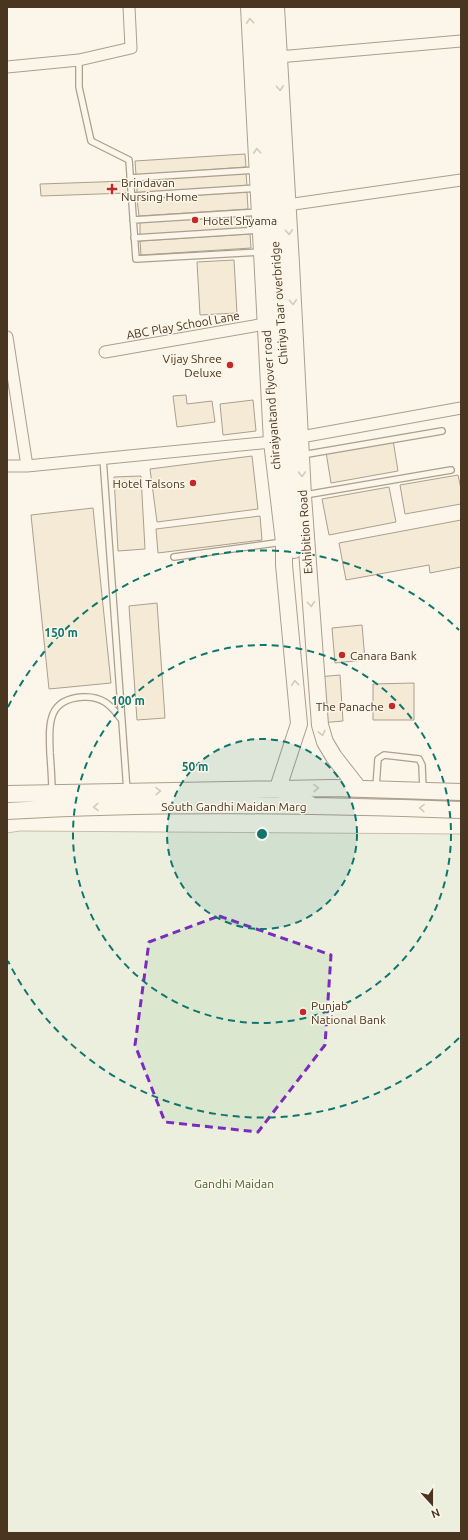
<svg xmlns="http://www.w3.org/2000/svg" width="468" height="1540" viewBox="0 0 468 1540" font-family="Ubuntu,sans-serif">
<style>
.green{fill:#dce7d0;stroke:#887966}
.building{fill:#ecdcbc;stroke:#4a3520}
.lines{fill:none;stroke-linecap:round;stroke-linejoin:round}
.service-casing{stroke:#4a3520;stroke-width:8}
.minor-casing{stroke:#4a3520;stroke-width:13}
.secondary-casing{stroke:#4a3520;stroke-width:18}
.service{stroke:#fbf6e9;stroke-width:5.5}
.minor{stroke:#fbf6e9;stroke-width:11}
.secondary{stroke:#fbf6e9;stroke-width:16}
.oneway{stroke:#a29684}
.marked{fill:none;stroke:#7b2cbf;stroke-width:3;stroke-dasharray:8 5;stroke-linejoin:round}
.ring{fill:none;stroke:#0f766e;stroke-width:2;stroke-dasharray:7 5}
.poi-dot{fill:#c62828;stroke:#fbf6e9;stroke-width:1.5}
.labels{text-anchor:middle;dominant-baseline:central;stroke-width:3;stroke-linejoin:round;paint-order:stroke}
.poi-label{font-size:12px;fill:#4a3520;stroke:#fbf6e9;text-anchor:start}
.street-label{font-size:12px;fill:#4a3520;stroke:#fbf6e9}
.park-label{font-size:12px;fill:#436837;stroke:#fbf6e9}
.centre{fill:#0f766e;stroke:#fbf6e9;stroke-width:2}
.ring-label{font-size:12px;text-anchor:middle;font-weight:bold;fill:#0f766e;stroke:#fbf6e9;stroke-width:3;stroke-linejoin:round;paint-order:stroke}
</style>
<rect width="100%" height="100%" fill="#fbf6e9"/>
<path class="green" d="M20 831 461 834V1533H7V833Z"/>
<path class="building" d="M245 154 246 167 136 175 135 161Z
M246 173 247 186 137 193V180Z
M128 181V193L41 196 40 184Z
M247 192 248 209 139 216 137 199Z
M249 214 250 228 140 235V221Z
M250 234 251 248 141 255 140 241Z
M234 260 237 313 200 315 197 262Z
M186 395 187 404 212 401 215 422 177 427 173 396Z
M253 400 256 431 223 435 220 404Z
M393 440 398 471 331 483 326 452Z
M252 456 258 509 157 522 150 469Z
M458 475 461 489V504L405 514 400 485Z
M141 476 145 549 118 551 114 477Z
M389 487 396 522 329 535 322 499Z
M93 508 111 683 49 689 31 515Z
M260 516 262 540 158 553 156 529Z
M461 520V567L430 573 429 565 346 580 339 543Z
M157 603 165 718 137 720 129 606Z
M362 625 365 660 335 663 332 628Z
M340 675 343 721 320 723 318 677Z
M414 683V720H373V684Z"/>
<g class="lines">
<g class="service-casing">
<path id="service" d="M79 60V87L91 141 129 160 136 259 261 252
M130 178 257 170
M132 196 258 188
M133 220 259 212
M134 238 260 230
M302 455 442 431
M103 458 127 791
M305 495 451 470
M174 557 283 542
M376 787 378 759 384 755 419 759 422 765 423 790
M52 793C52 780 51 766 50 753 49 724 47 699 83 697 102 696 111 705 121 719"/>
</g>
<g class="minor-casing">
<path id="minor" d="M278 57 461 41
M7 67 79 60 131 48 129 7
M287 205 461 180
M7 337 27 466
M105 352 265 324
M301 437 461 408
M7 466H27L272 442"/>
</g>
<g class="secondary-casing">
<path id="secondary" d="M249 7 272 442 284 542V565L299 724 278 788 311 805
M262 7 294 550
M276 7 291 264 303 496 320 725 325 742 334 757 359 789
M7 794 333 788 461 792
M7 811C158 802 310 805 461 810"/>
</g>
<use href="#service" class="service"/>
<use href="#minor" class="minor"/>
<use href="#secondary" class="secondary"/>
</g>
<defs><path id="oneway-chevron" d="M-2-3.5L2.5 0L-2 3.5" fill="none" stroke-width="1.6" stroke-linecap="round" stroke-linejoin="round"/></defs>
<g class="oneway">
<use href="#oneway-chevron" transform="translate(250 21) rotate(-93)"/>
<use href="#oneway-chevron" transform="translate(280 88) rotate(87)"/>
<use href="#oneway-chevron" transform="translate(257 151) rotate(-93)"/>
<use href="#oneway-chevron" transform="translate(289 232) rotate(86)"/>
<use href="#oneway-chevron" transform="translate(293 302) rotate(87)"/>
<use href="#oneway-chevron" transform="translate(302 474) rotate(88)"/>
<use href="#oneway-chevron" transform="translate(311 604) rotate(85)"/>
<use href="#oneway-chevron" transform="translate(295 683) rotate(-95)"/>
<use href="#oneway-chevron" transform="translate(322 733) rotate(76)"/>
<use href="#oneway-chevron" transform="translate(316 788) rotate(-1)"/>
<use href="#oneway-chevron" transform="translate(158 791) rotate(-1)"/>
<use href="#oneway-chevron" transform="translate(96 807) rotate(179)"/>
<use href="#oneway-chevron" transform="translate(422 808) rotate(-178)"/>
</g>
<path d="M0 0H468V1540H0ZM219 916 331 955 325 1045 258 1132 165 1122 135 1045 149 942Z" fill="#fbf6e9" fill-opacity=".55" fill-rule="evenodd"/>
<path class="marked" d="M219 916 331 955 325 1045 258 1132 165 1122 135 1045 149 942Z"/>
<circle cx="262" cy="834" r="95" fill="#0f766e" fill-opacity=".12"/>
<g class="ring">
<circle cx="262" cy="834" r="95"/>
<circle cx="262" cy="834" r="189"/>
<path d="M459 1038A284 284 0 0 1 8 961M8 707A284 284 0 0 1 459 630"/>
</g>
<g class="poi-dot">
<path d="M110 183h4v4h4v4h-4v4h-4v-4h-4v-4h4z"/>
<circle cx="195" cy="220" r="4"/>
<circle cx="230" cy="365" r="4"/>
<circle cx="193" cy="483" r="4"/>
<circle cx="342" cy="655" r="4"/>
<circle cx="392" cy="706" r="4"/>
<circle cx="303" cy="1012" r="4"/>
</g>
<g class="labels">
<g class="poi-label">
<text x="121" y="182">Brindavan<tspan x="121" dy="14">Nursing Home</tspan></text>
<text x="203" y="220">Hotel Shyama</text>
<text x="222" y="358" text-anchor="end">Vijay Shree<tspan x="222" dy="14">Deluxe</tspan></text>
<text x="185" y="483" text-anchor="end">Hotel Talsons</text>
<text x="350" y="655">Canara Bank</text>
<text x="384" y="706" text-anchor="end">The Panache</text>
<text x="311" y="1005">Punjab<tspan x="311" dy="14">National Bank</tspan></text>
</g>
<g class="street-label">
<text transform="translate(279 303) rotate(-94)">Chiriya Taar overbridge</text>
<text transform="translate(183 325) rotate(-10)">ABC Play School Lane</text>
<text transform="translate(271 400) rotate(-94)">chiraiyantand flyover road</text>
<text transform="translate(305 532) rotate(-94)">Exhibition Road</text>
<text x="234" y="806">South Gandhi Maidan Marg</text>
</g>
<g class="park-label">
<text x="234" y="1183">Gandhi Maidan</text>
</g>
</g>
<circle cx="262" cy="834" r="6" class="centre"/>
<g class="ring-label">
<text x="61" y="637">150 m</text>
<text x="128" y="705">100 m</text>
<text x="195" y="771">50 m</text>
</g>
<rect width="468" height="1540" fill="none" stroke="#4a3520" stroke-width="16"/>
<g transform="translate(432 1504) rotate(159)" stroke="#fbf6e9" stroke-width="3" paint-order="stroke">
<path d="M0-3L7 15L0 10L-7 15Z" fill="#4a3520"/>
<text y="-6" font-size="11" font-weight="bold" text-anchor="middle" fill="#4a3520">N</text>
</g>
</svg>
